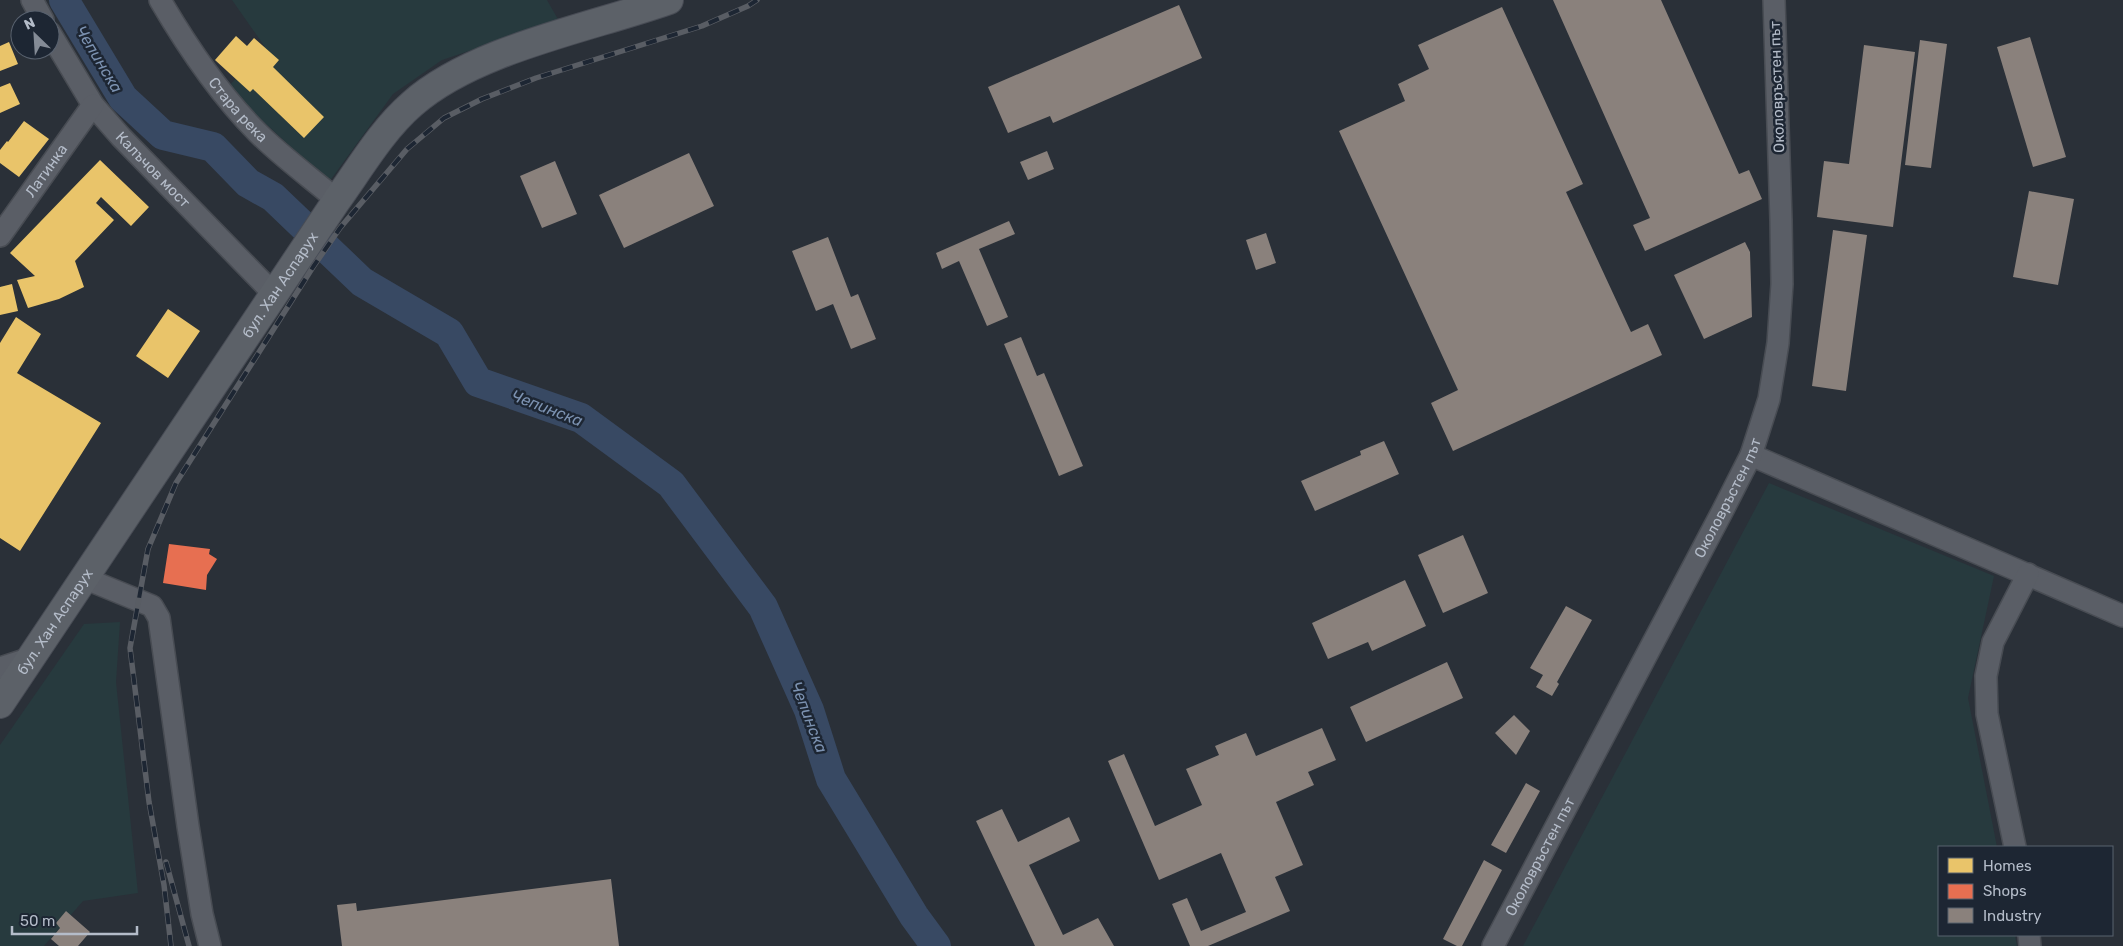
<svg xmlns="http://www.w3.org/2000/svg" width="2123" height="946" viewBox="0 0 2123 946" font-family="Rubik,sans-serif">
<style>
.green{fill:#273a3e}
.homes{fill:#e9c46a}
.shops{fill:#e76f51}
.industry{fill:#8a817c}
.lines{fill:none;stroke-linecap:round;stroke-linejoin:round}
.river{stroke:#384963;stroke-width:30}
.minor-casing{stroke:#484c53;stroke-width:24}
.major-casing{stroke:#484c55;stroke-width:30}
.minor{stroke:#5a5e66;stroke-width:21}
.major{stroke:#5c6168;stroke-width:28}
.rail-casing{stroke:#595d64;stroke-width:5.5}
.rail{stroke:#1d2633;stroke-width:4;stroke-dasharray:11;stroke-linecap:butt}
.labels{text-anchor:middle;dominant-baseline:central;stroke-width:5;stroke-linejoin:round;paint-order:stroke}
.street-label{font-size:15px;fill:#b4bcc9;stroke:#1d2633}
.water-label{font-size:16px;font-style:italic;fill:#7c92b1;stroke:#1d2633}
</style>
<rect width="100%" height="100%" fill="#2a3038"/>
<path class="green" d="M232 0H547L559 21 442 60 393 94 329 182 227 88 265 47Z
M1769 483 1994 576 1968 698 1997 847H1939V935H2015L2017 946H1523Z
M120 622 116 682 138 893 83 901 44 946H0V745L84 624Z"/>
<path class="homes" d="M236 36 247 46 254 38 279 60 273 67 324 117 304 138 253 89 250 92 215 60Z
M9 42 18 64 0 71V46Z
M10 83 20 104 0 113V87Z
M24 121 49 139 19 177 0 163V150L7 141 8 142Z
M100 160 149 207 131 226 101 197 96 203 114 220 75 261 84 287 59 299 28 308 17 280 35 276 10 253Z
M12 284 18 311 0 315V287Z
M168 309 200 331 168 378 136 356Z
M16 317 41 334 17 373 101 423 20 551 0 538V343Z"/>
<path class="shops" d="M169 544 210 549 209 554 217 559 207 575 206 590 163 583Z"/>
<path class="industry" d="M1553 0H1661L1739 174 1749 170 1762 199 1645 251 1633 225 1650 218Z
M1179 5 1202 58 1053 123 1050 116 1008 133 988 87Z
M1502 7 1583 184 1566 192 1631 332 1648 324 1662 355 1453 451 1431 403 1458 390 1339 131 1405 101 1398 84 1429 69 1418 45Z
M2030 37 2066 157 2033 167 1997 47Z
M1920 40 1947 44 1931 168 1905 165Z
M1864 45 1915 52 1893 227 1817 217 1824 161 1849 164Z
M1047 151 1054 169 1028 180 1020 162Z
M689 153 714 206 624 248 599 195Z
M555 161 577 214 542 228 520 176Z
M2029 191 2074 199 2058 285 2013 277Z
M1009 221 1015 234 979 249 1008 317 987 326 959 261 942 269 936 253Z
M1833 230 1867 235 1846 391 1812 386Z
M1266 233 1276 263 1256 270 1246 240Z
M828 237 851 297 858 294 876 339 851 349 833 304 816 311 792 251Z
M1745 242 1750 252 1752 317 1704 339 1674 275Z
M1021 337 1037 376 1044 373 1083 466 1059 476 1004 344Z
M1384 441 1399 474 1315 511 1301 481 1361 455 1360 451Z
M1463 535 1488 593 1443 613 1418 555Z
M1405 580 1426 626 1372 651 1368 642 1328 659 1312 623Z
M1566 606 1592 620 1557 682 1559 684 1552 696 1536 687 1543 675 1530 668Z
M1447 662 1463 698 1366 742 1350 707Z
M1514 715 1530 731 1516 755 1495 733Z
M1322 728 1336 760 1308 772 1314 785 1276 802 1303 865 1275 877 1290 911 1208 946H1190L1172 904 1187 898 1201 931 1246 912 1221 853 1159 880 1108 761 1124 754 1155 826 1202 805 1186 769 1219 755 1215 746 1246 733 1256 756Z
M1526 783 1540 791 1506 853 1491 845Z
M1002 809 1018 842 1069 817 1080 841 1029 865 1063 935 1098 918 1114 946H1035L976 821Z
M1484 860 1502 870 1462 946H1457L1443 939Z
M611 879 619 946H342L337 905 356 903 357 911Z
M66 911 90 932 78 946H59L51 939 60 928 56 923Z"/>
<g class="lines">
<path class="river" d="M64 0 123 98 163 135 213 147 248 183 273 197 362 282 449 333 478 382 581 418 671 484 763 607 809 710 831 779 914 916 936 946"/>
<g class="minor-casing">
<g id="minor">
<path d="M32 0 43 20"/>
<path id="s1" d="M160 0C188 48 219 94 258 133 282 157 311 178 337 200"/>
<path id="s2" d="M50 33 93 105 121 137 274 294"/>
<path id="s3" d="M0 236 93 105"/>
<path d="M1751 455 2123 616"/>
<path d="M84 578 152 606 159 618 188 826 202 914 210 946"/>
<path d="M0 668 31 658"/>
<path d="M2015 847 1987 714 1986 676 1993 642 2028 574"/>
<path d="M2029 935 2030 946"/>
<path id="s4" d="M1493 946 1722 512 1751 455 1769 399 1778 343 1782 284 1781 220 1774 0"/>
</g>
</g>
<g class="major-casing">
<g id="major">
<path id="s5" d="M0 704 337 200C360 168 382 130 412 104 474 49 590 28 669 0"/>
</g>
</g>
<use href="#minor" class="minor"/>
<use href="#major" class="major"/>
<g class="rail-casing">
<path id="rail" d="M166 862 189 946
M171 946 164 885 149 802 130 648 148 549 176 483 313 267 340 228 407 149 444 118 482 99 536 78 702 26 748 6 757 0"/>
</g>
<use href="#rail" class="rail"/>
</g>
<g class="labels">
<g class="street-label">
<text transform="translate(1777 87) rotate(-92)">Околовръстен път</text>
<text stroke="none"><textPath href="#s1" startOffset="135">Стара река</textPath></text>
<text stroke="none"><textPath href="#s2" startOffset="172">Калъчов мост</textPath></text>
<text stroke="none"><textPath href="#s3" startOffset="80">Латинка</textPath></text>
<text stroke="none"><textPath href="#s5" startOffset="504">бул. Хан Аспарух</textPath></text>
<text stroke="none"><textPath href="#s4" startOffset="506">Околовръстен път</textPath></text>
<text stroke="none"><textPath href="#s5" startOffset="99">бул. Хан Аспарух</textPath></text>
<text stroke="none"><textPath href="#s4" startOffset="101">Околовръстен път</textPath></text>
</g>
<g class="water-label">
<text transform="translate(99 59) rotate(59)">Чепинска</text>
<text transform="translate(547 408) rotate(21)">Чепинска</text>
<text transform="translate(809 717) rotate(69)">Чепинска</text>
</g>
</g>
<rect x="1938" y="846" width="175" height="90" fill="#1d2633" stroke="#59626f"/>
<rect x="1948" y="858" width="25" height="15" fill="#e9c46a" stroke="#59626f"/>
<text x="1983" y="871" font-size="15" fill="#b4bcc9">Homes</text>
<rect x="1948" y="884" width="25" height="15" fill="#e76f51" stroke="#59626f"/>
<text x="1983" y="896" font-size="15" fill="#b4bcc9">Shops</text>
<rect x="1948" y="908" width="25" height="15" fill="#8a817c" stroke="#59626f"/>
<text x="1983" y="921" font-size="15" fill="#b4bcc9">Industry</text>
<g transform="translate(35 35) rotate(335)"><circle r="24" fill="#1d2633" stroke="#59626f"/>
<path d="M0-4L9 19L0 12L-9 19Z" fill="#848b96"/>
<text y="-8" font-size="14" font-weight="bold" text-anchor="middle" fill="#b4bcc9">N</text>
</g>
<path d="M12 926v8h125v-8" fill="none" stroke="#b4bcc9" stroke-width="2.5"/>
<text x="20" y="926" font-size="15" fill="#b4bcc9" stroke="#1d2633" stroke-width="4" paint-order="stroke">50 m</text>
</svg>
